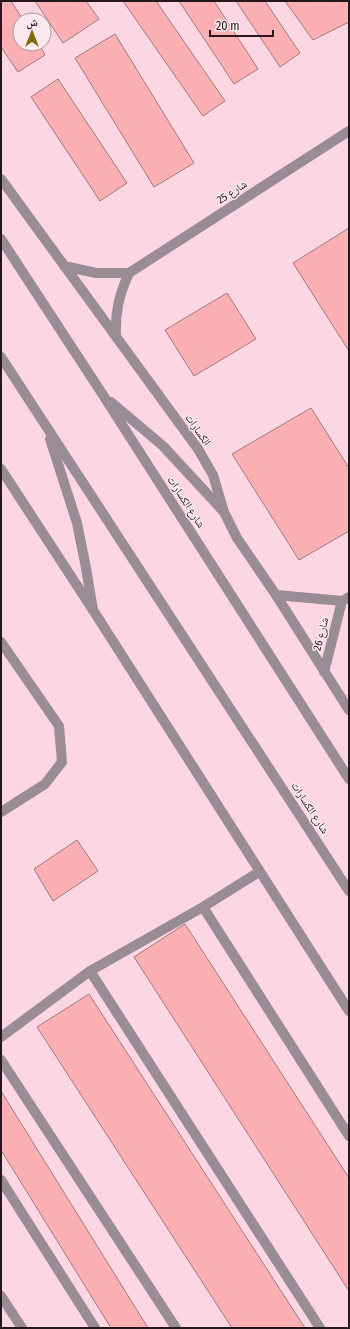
<svg xmlns="http://www.w3.org/2000/svg" width="350" height="1329" viewBox="0 0 350 1329" font-family="'Fira Sans Condensed','Noto Naskh Arabic',sans-serif">
<style>
.building{fill:#fcb0b3;stroke:#9e7a7c}
.lines{fill:none;stroke-linecap:round;stroke-linejoin:round}
.service{stroke:#9a8c95;stroke-width:10}
.minor{stroke:#9a8c95;stroke-width:10}
.tertiary{stroke:#9a8c95;stroke-width:10}
.labels{text-anchor:middle;dominant-baseline:central;stroke-width:3;stroke-linejoin:round;paint-order:stroke}
.street-label{font-size:11px;fill:#25181c;stroke:#faeaef}
</style>
<rect width="100%" height="100%" fill="#fcd6e2"/>
<path class="building" d="M1 1H11L23 20H20V44H39L45 55 18 72 1 47Z
M35 1H86L99 19 63 43Z
M123 1H156L225 101 203 116Z
M179 1H214L258 69 234 84Z
M236 1H265L300 53 280 67Z
M285 1H349V22L313 40Z
M115 34 194 163 154 187 75 58Z
M58 79 127 183 100 201 31 97Z
M349 228V351L293 263Z
M227 293 256 339 194 376 165 330Z
M311 408 349 468V531L299 560 232 454Z
M77 840 98 871 53 901 34 869Z
M185 924 349 1178V1291L134 957Z
M89 994 305 1328H232L37 1027Z
M1 1091 148 1328H111L1 1150Z"/>
<g class="lines">
<path class="service" d="M1 469 93 610 349 1011
M1 642 59 726 62 762 45 784 1 812
M203 907 349 1136
M90 971 320 1328
M1 1037 90 971 203 907 259 872
M1 1060 176 1328
M1 1180 95 1328
M1 1296 22 1328"/>
<path class="minor" d="M1 179 198 449 213 475 224 512 237 538 276 595 349 710
M64 266 96 273H129L349 131
M116 336C115 312 119 295 129 273
M276 595 342 601 349 597
M324 672 342 601"/>
<path class="tertiary" d="M1 239 103 395 349 779
M1 357 349 891
M111 402 163 446 224 512
M50 439 77 523 86 568 93 610"/>
</g>
<g class="labels">
<g class="street-label">
<text transform="translate(232 192) rotate(-33)">شارع 25</text>
<text transform="translate(198 430) rotate(55)">الكسارات</text>
<text transform="translate(186 502) rotate(57)">شارع الكسارات</text>
<text transform="translate(321 634) rotate(-76)">شارع 26</text>
<text transform="translate(310 808) rotate(57)">شارع الكسارات</text>
</g>
</g>
<rect width="350" height="1329" fill="none" stroke="#25181c" stroke-width="4"/>
<g transform="translate(32 32)"><circle r="19" fill="#faeaef" stroke="#a5969b"/>
<path d="M0-3L7 15L0 10L-7 15Z" fill="#846c07"/>
<text y="-6" font-size="11" font-weight="bold" text-anchor="middle" fill="#25181c">ش</text>
</g>
<path d="M210 30v6h63v-6" fill="none" stroke="#25181c" stroke-width="2"/>
<text x="216" y="30" font-size="12" fill="#25181c" stroke="#faeaef" stroke-width="3" paint-order="stroke">20 m</text>
</svg>
